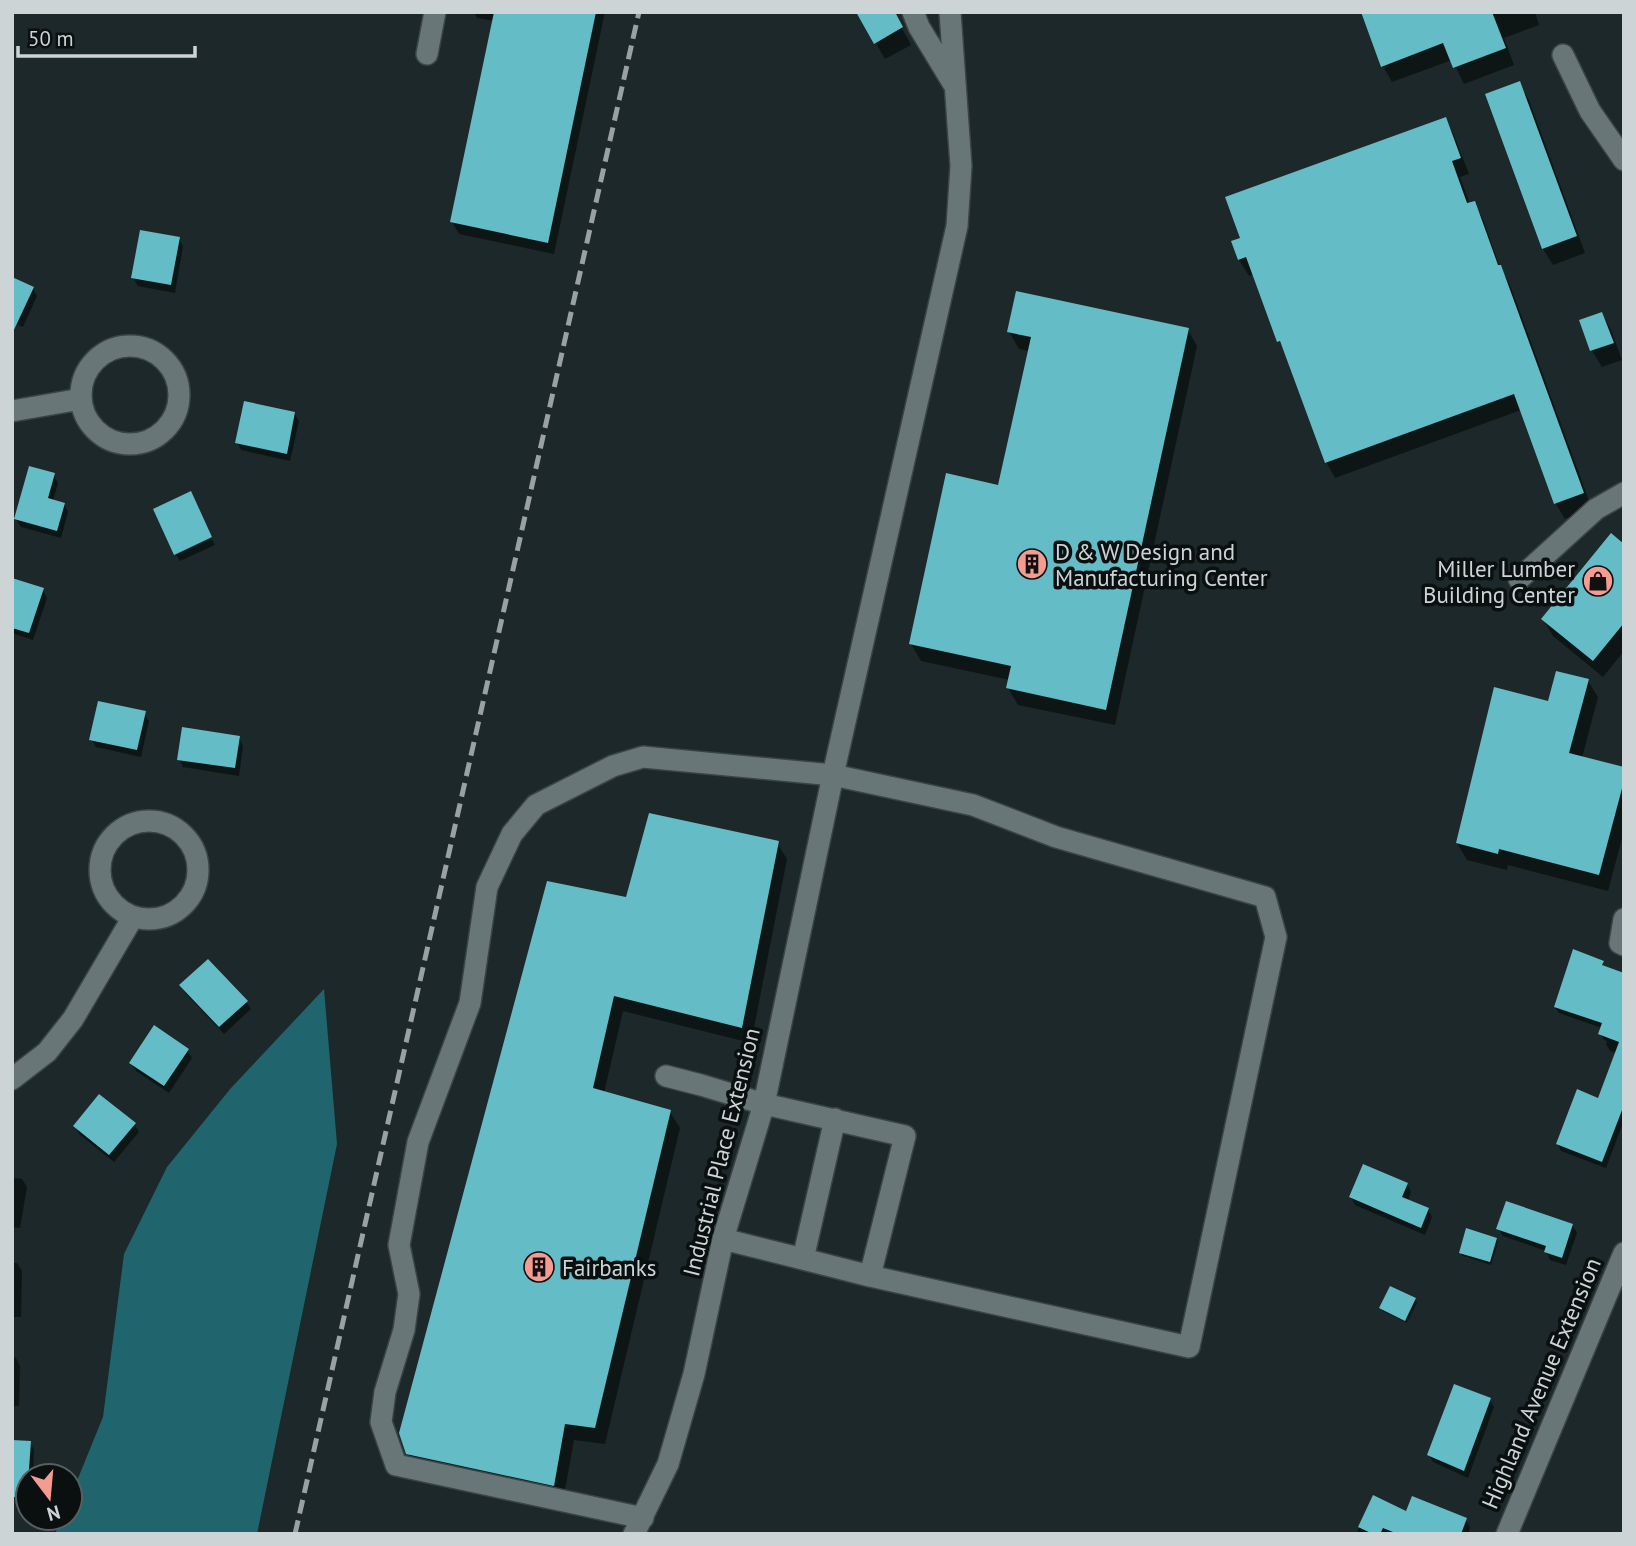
<svg xmlns="http://www.w3.org/2000/svg" width="1636" height="1546" viewBox="0 0 1636 1546" font-family="'PT Sans',sans-serif">
<style>
.forest{fill:#20656e}
.shadow{fill:#0007}
.building{fill:#64bcc7}
.lines{fill:none;stroke-linecap:round;stroke-linejoin:round}
.minor-casing{stroke:#3a4345;stroke-width:24}
.minor{stroke:#697678;stroke-width:21}
.rail{stroke:#99a1a2;stroke-width:5;stroke-dasharray:14 7;stroke-linecap:butt}
.labels{text-anchor:middle;dominant-baseline:central;stroke-width:7;stroke-linejoin:round;paint-order:stroke}
.poi-label{font-size:23px;fill:#cdd4d5;stroke:#0a0f10;text-anchor:start}
.street-label{font-size:23px;fill:#cdd4d5;stroke:#0a0f10}
</style>
<rect width="100%" height="100%" fill="#1c2829"/>
<path class="forest" d="M324 989 337 1144 257 1534H55L62 1518H70V1498L103 1417 124 1254 167 1167 231 1088Z"/>
<path class="shadow" d="M474 12H605L554 254 459 234 452 222 494 21 477 18Z
M858 12H893L911 45 885 59Z
M1362 12H1535L1539 25 1504 38 1514 65 1464 84 1452 60 1392 82 1383 66Z
M1519 83 1529 100 1585 253 1553 265 1543 249 1487 95Z
M1445 119 1454 135 1469 174 1460 177 1470 204 1474 203 1483 219 1501 270 1509 282 1592 509 1565 519 1556 504 1521 410 1335 478 1326 462 1288 357 1279 341 1254 274 1249 276 1239 260 1233 242 1242 239Z
M179 238 183 246 175 293 138 286 133 278Z
M33 288 37 296 23 327 12 322Z
M1602 314 1611 330 1622 360 1602 367 1592 351 1582 321Z
M1188 330 1197 346 1115 725 1018 705 1008 688 1010 680 921 661 911 644 1000 487 1029 351 1019 349 1009 332Z
M294 413 299 421 290 461 241 450 237 442Z
M54 475 58 483 53 501 64 504 68 512 61 538 21 527 16 519Z
M212 539 215 545 180 561 176 555Z
M1624 546V651L1603 677 1553 636 1543 619Z
M12 580 43 590 47 598 33 640 12 633Z
M1588 681 1598 697 1582 758 1624 769V831L1608 891 1508 865 1507 870 1467 860 1457 843 1549 703Z
M144 713 149 721 141 757 96 747 91 739Z
M239 738 243 746 239 776 183 767 179 759Z
M777 843 787 859 751 1043 623 1011 604 1093 670 1112 680 1128 605 1444 574 1440 563 1501 417 1470 408 1453 628 899Z
M1624 975V1120L1606 1168 1561 1151 1558 1144 1599 1100 1616 1053 1610 1051 1606 1044 1607 1041 1604 1040 1600 1033 1602 1028 1559 1013 1555 1007Z
M181 986 246 1002 251 1009 224 1034 186 994Z
M187 1050 192 1058 169 1093 136 1071 131 1063Z
M134 1124 139 1132 114 1162 79 1134 75 1126Z
M12 1178 22 1179 27 1187 20 1228 12 1227Z
M1407 1184 1411 1192 1408 1201 1428 1209 1432 1217 1425 1235 1355 1205 1351 1197Z
M1572 1225 1577 1233 1566 1265 1550 1260 1546 1251 1503 1236 1498 1228Z
M1496 1239 1498 1243 1491 1265 1463 1256 1461 1253Z
M12 1263H17L22 1271 21 1317H12Z
M1415 1300 1417 1303 1407 1323 1383 1311 1381 1308Z
M12 1357 16 1358 20 1366 19 1406H12Z
M1490 1400 1494 1407 1468 1478 1433 1462 1429 1454Z
M30 1442 34 1450 33 1476H28V1492L12 1491Z
M1374 1498 1407 1513 1466 1520 1470 1527 1468 1534H1356Z"/>
<path class="building" d="M494 12H596L548 243 450 222Z
M856 12H895L903 27 874 44Z
M1361 12H1492L1506 48 1453 68 1443 43 1381 67Z
M1520 81 1577 236 1542 249 1485 94Z
M1446 117 1461 158 1452 161 1467 203 1475 201 1498 265H1501L1584 493 1554 504 1514 394 1325 463 1280 341 1277 342 1246 257 1238 260 1231 241 1240 238 1225 197Z
M140 230 180 237 171 285 131 278Z
M12 277 34 287 12 334Z
M1016 291 1189 328 1106 710 1006 688 1011 666 909 644 946 473 998 485 1031 337 1007 332Z
M1602 312 1614 343 1590 351 1579 320Z
M244 401 295 412 287 454 235 443Z
M29 466 55 473 48 498 65 503 57 531 14 519Z
M191 491 212 537 174 555 153 509Z
M1611 533 1624 544V623L1593 661 1541 619Z
M12 578 44 588 29 633 12 628Z
M1556 671 1589 679 1569 753 1624 767V781L1599 875 1499 849 1498 854 1456 843 1494 687 1548 701Z
M98 701 146 711 137 750 89 740Z
M182 727 240 736 235 768 177 760Z
M649 813 779 841 742 1028 614 996 593 1088 671 1110 595 1428 565 1424 554 1486 406 1454 399 1433 547 881 626 897Z
M1573 949 1604 961 1602 965 1624 973V1105L1602 1162 1556 1144 1577 1089 1598 1098 1619 1042 1598 1034 1602 1023 1554 1007Z
M208 959 248 1001 219 1027 179 985Z
M154 1025 189 1049 164 1086 129 1063Z
M99 1094 136 1123 109 1155 73 1126Z
M1363 1164 1408 1183 1402 1197 1429 1208 1421 1228 1349 1197Z
M1506 1201 1573 1224 1562 1258 1544 1252 1546 1246 1496 1229Z
M1466 1228 1497 1238 1490 1262 1459 1253Z
M1390 1286 1416 1298 1405 1321 1379 1308Z
M1454 1384 1491 1398 1464 1471 1427 1455Z
M12 1440 31 1441 27 1497H12Z
M1373 1495 1406 1511 1412 1496 1467 1518 1461 1534H1398L1383 1528 1380 1534H1373L1358 1527Z"/>
<g class="lines">
<g class="minor-casing">
<path id="minor" d="M913 12 919 27 953 83
M427 54 435 12
M1563 55 1590 111 1624 160
M81 395a49 49 0 1 1 98 0a49 49 0 1 1-98 0Z
M12 411 81 399
M1519 579 1596 509 1624 493
M100 870a49 49 0 1 1 98 0a49 49 0 1 1-98 0Z
M1624 919 1620 943 1624 945
M666 1076 701 1085 764 1104 905 1136 870 1276
M12 1079 47 1052 73 1019 133 917
M723 1239 803 1259
M643 1518 396 1465 381 1422 385 1392 404 1330 409 1294 399 1245 418 1142 470 1003 487 887 512 834 536 805 613 766 643 757 833 775 973 805 1056 837 1265 897 1276 937 1189 1347 870 1276 803 1259 835 1119
M634 1534 668 1464 694 1374 723 1239 764 1104 833 775 957 226 961 166 950 12
M1507 1534 1624 1253"/>
</g>
<use href="#minor" class="minor"/>
<path class="rail" d="M295 1534 639 12"/>
</g>
<defs>
<g id="building-disc" transform="scale(1.575)"><circle r="9.5" fill="#f59c92" stroke="#0a0f10"/><path d="M-4-6H4V6H1V3H-1V6H-4ZM-2.5-4.3h1.7v1.8h-1.7ZM.8-4.3h1.7v1.8H.8ZM-2.5-1h1.7V.8h-1.7ZM.8-1h1.7V.8H.8Z" fill="#111"/></g>
<g id="shop-disc" transform="scale(1.575)"><circle r="9.5" fill="#f59c92" stroke="#0a0f10"/><path d="M-5-2.5h2.3a2.7 3.5 0 0 1 5.4 0H5L5.5 6h-11ZM-1.5-2.5h3a1.5 2.3 0 0 0-3 0Z" fill="#111"/></g>
</defs>
<g fill-rule="evenodd">
<use href="#building-disc" x="1032" y="564"/>
<use href="#shop-disc" x="1598" y="581"/>
<use href="#building-disc" x="539" y="1267"/>
</g>
<g class="labels">
<g class="poi-label">
<text x="1055" y="551">D &amp; W Design and<tspan x="1055" dy="26">Manufacturing Center</tspan></text>
<text x="1575" y="568" text-anchor="end">Miller Lumber<tspan x="1575" dy="26">Building Center</tspan></text>
<text x="562" y="1267">Fairbanks</text>
</g>
<g class="street-label">
<text transform="translate(721 1152) rotate(-76)">Industrial Place Extension</text>
<text transform="translate(1541 1383) rotate(-67)">Highland Avenue Extension</text>
</g>
</g>
<rect width="1636" height="1546" fill="none" stroke="#cdd4d5" stroke-width="28"/>
<g transform="translate(49 1497) rotate(164)"><circle r="33" fill="#0a0f10" stroke="#585e5f" stroke-width="2"/>
<path d="M0-5L12 26L0 18L-12 26Z" fill="#f59c92"/>
<text y="-10" font-size="19" font-weight="bold" text-anchor="middle" fill="#cdd4d5">N</text>
</g>
<path d="M18 46v10h177v-10" fill="none" stroke="#cdd4d5" stroke-width="3.5"/>
<text x="28" y="46" font-size="21" fill="#cdd4d5" stroke="#0a0f10" stroke-width="5" paint-order="stroke">50 m</text>
</svg>
